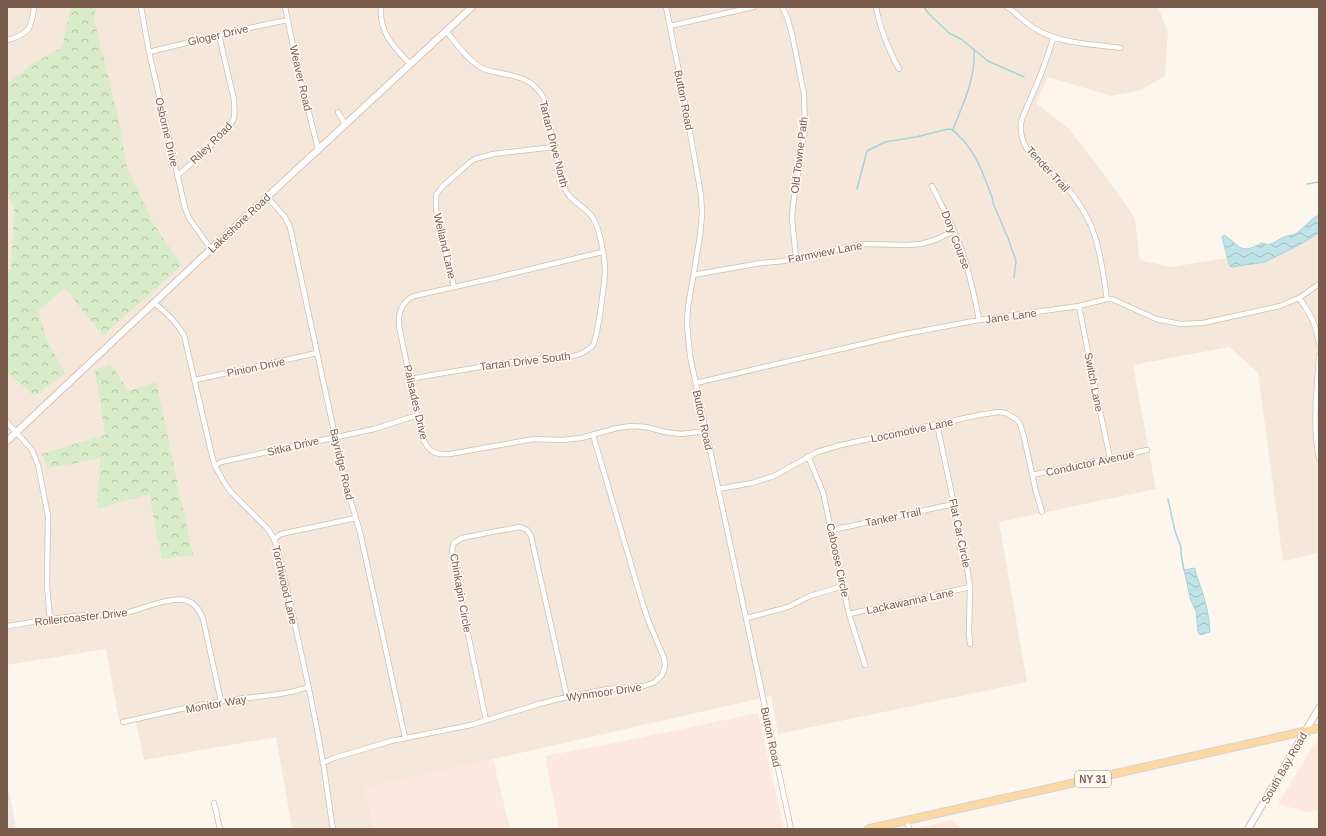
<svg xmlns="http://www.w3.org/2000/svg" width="1326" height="836" viewBox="0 0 1326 836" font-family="Helvetica,sans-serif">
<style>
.residential{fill:#f5e8da}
.commercial{fill:#fde8e0}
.industrial{fill:#efe9e4}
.forest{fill:url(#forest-crowns)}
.water{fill:url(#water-waves);stroke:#a5d3da}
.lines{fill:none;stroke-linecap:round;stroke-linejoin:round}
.stream{stroke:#a5d3da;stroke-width:1.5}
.street-casing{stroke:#d1beb0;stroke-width:6}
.secondary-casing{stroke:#d6c0b0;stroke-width:8}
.primary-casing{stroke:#dad1cd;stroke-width:9}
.street{stroke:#fff;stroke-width:4.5}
.secondary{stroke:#fff;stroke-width:6}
.primary{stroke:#fbd9a5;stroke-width:7}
.labels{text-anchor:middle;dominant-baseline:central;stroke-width:3;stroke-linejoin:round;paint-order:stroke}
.shield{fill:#fffaf3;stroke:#a28b7f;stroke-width:1}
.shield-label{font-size:10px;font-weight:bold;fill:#7a5c4d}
.street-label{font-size:11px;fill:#7a5c4d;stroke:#fffaf3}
</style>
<defs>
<pattern id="forest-crowns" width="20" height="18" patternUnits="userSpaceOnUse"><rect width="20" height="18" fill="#d8ecc9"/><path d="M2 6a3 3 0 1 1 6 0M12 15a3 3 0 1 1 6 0" fill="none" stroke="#b4c2a5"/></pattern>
<pattern id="water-waves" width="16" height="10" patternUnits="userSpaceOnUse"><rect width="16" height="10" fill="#bfe3e8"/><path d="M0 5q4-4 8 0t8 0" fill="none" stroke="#a0bbbe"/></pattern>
</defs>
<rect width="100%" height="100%" fill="#fdf6ec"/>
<path class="residential" d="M7 7H1158L1168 32 1165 76 1141 90 1111 96 1048 77 1036 103 1068 128 1107 178 1135 218 1140 260 1171 267 1227 258 1229 264 1265 262 1301 244 1319 233V553L1283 561 1258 372 1229 347 1133 365 1156 489 999 522 1027 682 778 734 771 696 366 788 374 829H292L276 737 144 760 136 722 119 721 106 649 7 665Z"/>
<path class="commercial" d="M758 713 784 829H559L545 756 619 742Z
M1319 742V810L1307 812 1278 804 1314 744Z
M493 759 510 829H374L366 788Z
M952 820 962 829H913Z"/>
<path class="industrial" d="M7 791H9L16 829H7Z"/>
<path class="forest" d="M71 7H96L94 19 117 112 127 167 153 223 182 265 103 336 65 288 38 311 48 342 65 373 35 396 7 372V275L11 268 14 209 7 188V84L29 66 62 47Z
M111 364 128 391 156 382 193 555 162 559 149 494 97 509 100 458 47 469 42 454 105 435 95 370Z"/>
<path class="water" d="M1319 215V233L1301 244 1265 262 1231 267 1229 264 1222 237 1224 235C1242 247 1239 255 1262 243 1271 247 1274 242 1282 238 1286 235 1292 236 1297 233 1305 227 1310 219 1319 215Z
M1195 568 1196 574C1203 593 1209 611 1210 632L1200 635 1198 632 1196 611 1191 601 1184 570Z"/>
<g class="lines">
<path class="stream" d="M924 7 929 14 949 33 961 39 988 61 1024 77
M953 129C963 104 976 78 974 49
M1307 184 1319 182
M857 189 867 151 885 142 916 137 948 129C954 129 955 132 958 135 977 153 983 174 992 197L993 203 1008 238 1016 261 1014 278
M1168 499 1175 531 1181 547V554L1184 570"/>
<g class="street-casing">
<path id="street" d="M141 7 149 52 185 208 189 218 211 249
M285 7 297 65 318 149
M381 7C379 33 394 47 410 64
M666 7 682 87 701 195 702 214 700 236 688 307 687 324 690 356 791 829
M782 7 787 17 792 34 804 94 805 128 793 205 792 219 796 258
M876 7C880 29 889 50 899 69
M1007 7C1017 13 1024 22 1034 28 1059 44 1092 44 1121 48
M670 26 753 7
M1054 37 1041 74 1022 119C1019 129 1022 140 1027 149 1033 158 1044 165 1052 172 1067 186 1080 203 1089 221 1100 245 1103 273 1107 299
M7 40C28 35 32 28 34 7
M149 52 235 31 287 20
M338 112 345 124
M177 176C188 166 231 130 234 118 235 112 234 106 234 100L219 35
M932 186C943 208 955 230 963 254 970 275 975 298 979 320
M267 197 285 217 290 227 335 436 348 492 360 532 405 738
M602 252 490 279 414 296C401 302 398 314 399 326L422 437C429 452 434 455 450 454L534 439 562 440 581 438 617 428 631 426 646 427 665 432 681 434 706 431
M693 275 761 263 784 261 862 244 907 245 921 244 935 240 954 231
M454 287 436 209V195L439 191 443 186 469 163 475 159 493 154 554 147
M1299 298C1310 312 1317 326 1319 344
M154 303C166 312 176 322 184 335L212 456 215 466 225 484 231 492 268 529 274 539 280 559C295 627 312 694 323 763 327 785 329 807 333 829
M1079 306 1093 378 1110 458
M1319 356C1317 391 1312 424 1319 458
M410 379C449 372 489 365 529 360 546 357 565 360 580 354 584 352 590 349 593 345 598 336 605 280 605 268 604 255 600 229 593 218 585 206 569 201 564 187 559 175 557 162 555 149 551 132 547 115 544 99 534 78 515 76 495 72 490 71 485 70 480 67 466 58 456 43 446 31
M195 380 317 353
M696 383 905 334 979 320 1079 306 1107 299H1112L1156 319 1180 324 1203 323 1280 306 1299 298 1319 284
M7 422 32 450 38 465 48 516 47 585 50 620
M937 424 966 561 970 587 969 633 970 644
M808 456 823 492 849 614 865 665
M215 466 221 462 374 429 418 415
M1032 475 1147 450
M718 489 752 483 774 476 817 452 841 445 979 415 999 412 1006 413 1016 419 1020 424 1024 437 1036 492 1042 512
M832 530 954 504
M274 539 281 534 356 518
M849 614 970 587
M747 618 788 607 810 596 843 586
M7 626C33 622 60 617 86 615 97 614 109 616 120 614 139 611 166 597 185 600 194 602 200 611 203 619L221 701
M486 720 454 567 452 550 454 543 462 538 492 532 520 527 527 530 531 536 567 697
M123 722C156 715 190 706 223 701 251 696 281 697 308 687
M323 763 334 758 391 741 471 725 539 704 567 697 608 689 644 686 655 682 662 675 665 666 664 658 648 620 640 595 593 435
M214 803 220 829
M907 820 909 829"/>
</g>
<g class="secondary-casing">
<path id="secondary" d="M7 441 211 249 472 7
M1248 829 1319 708"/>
</g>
<g class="primary-casing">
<path id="primary" d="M868 829 1319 728"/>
</g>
<use href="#street" class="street"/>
<use href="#secondary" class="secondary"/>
<use href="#primary" class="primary"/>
</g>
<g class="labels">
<rect class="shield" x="1075" y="771" width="36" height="16" rx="3"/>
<g class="shield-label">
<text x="1093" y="779">NY 31</text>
</g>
<g class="street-label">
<text transform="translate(218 35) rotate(-13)">Gloger Drive</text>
<text transform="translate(301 78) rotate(77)">Weaver Road</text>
<text transform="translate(684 100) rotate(79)">Button Road</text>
<text transform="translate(167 132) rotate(77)">Osborne Drive</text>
<text transform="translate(211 143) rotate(-45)">Riley Road</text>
<text transform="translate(554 144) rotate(76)">Tartan Drive North</text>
<text transform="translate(799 155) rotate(-83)">Old Towne Path</text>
<text transform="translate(1048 169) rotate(47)">Tender Trail</text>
<text transform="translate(239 223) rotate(-43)">Lakeshore Road</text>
<text transform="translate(956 240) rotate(69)">Dory Course</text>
<text transform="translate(445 246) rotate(77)">Welland Lane</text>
<text transform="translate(825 252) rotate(-11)">Farmview Lane</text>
<text transform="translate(1011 316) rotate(-8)">Jane Lane</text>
<text transform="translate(525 361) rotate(-7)">Tartan Drive South</text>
<text transform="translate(256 367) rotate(-12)">Pinion Drive</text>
<text transform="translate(1094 382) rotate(79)">Switch Lane</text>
<text transform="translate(416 402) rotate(77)">Palisades Drive</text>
<text transform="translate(703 420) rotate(78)">Button Road</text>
<text transform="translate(912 430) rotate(-12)">Locomotive Lane</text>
<text transform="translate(293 446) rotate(-13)">Sitka Drive</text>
<text transform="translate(1090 463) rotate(-12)">Conductor Avenue</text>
<text transform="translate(342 464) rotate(77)">Bayridge Road</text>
<text transform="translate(893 517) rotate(-12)">Tanker Trail</text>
<text transform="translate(960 533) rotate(78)">Flat Car Circle</text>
<text transform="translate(838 560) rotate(78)">Caboose Circle</text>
<text transform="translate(285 585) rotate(77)">Torchwood Lane</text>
<text transform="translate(461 593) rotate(80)">Chinkapin Circle</text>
<text transform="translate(910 601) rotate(-12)">Lackawanna Lane</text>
<text transform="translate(81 617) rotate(-6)">Rollercoaster Drive</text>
<text transform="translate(604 692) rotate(-8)">Wynmoor Drive</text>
<text transform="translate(216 704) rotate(-10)">Monitor Way</text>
<text transform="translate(771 737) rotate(78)">Button Road</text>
<text transform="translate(1284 768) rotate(-60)">South Bay Road</text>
</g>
</g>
<rect width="1326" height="836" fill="none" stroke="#7a5c4d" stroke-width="16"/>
</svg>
